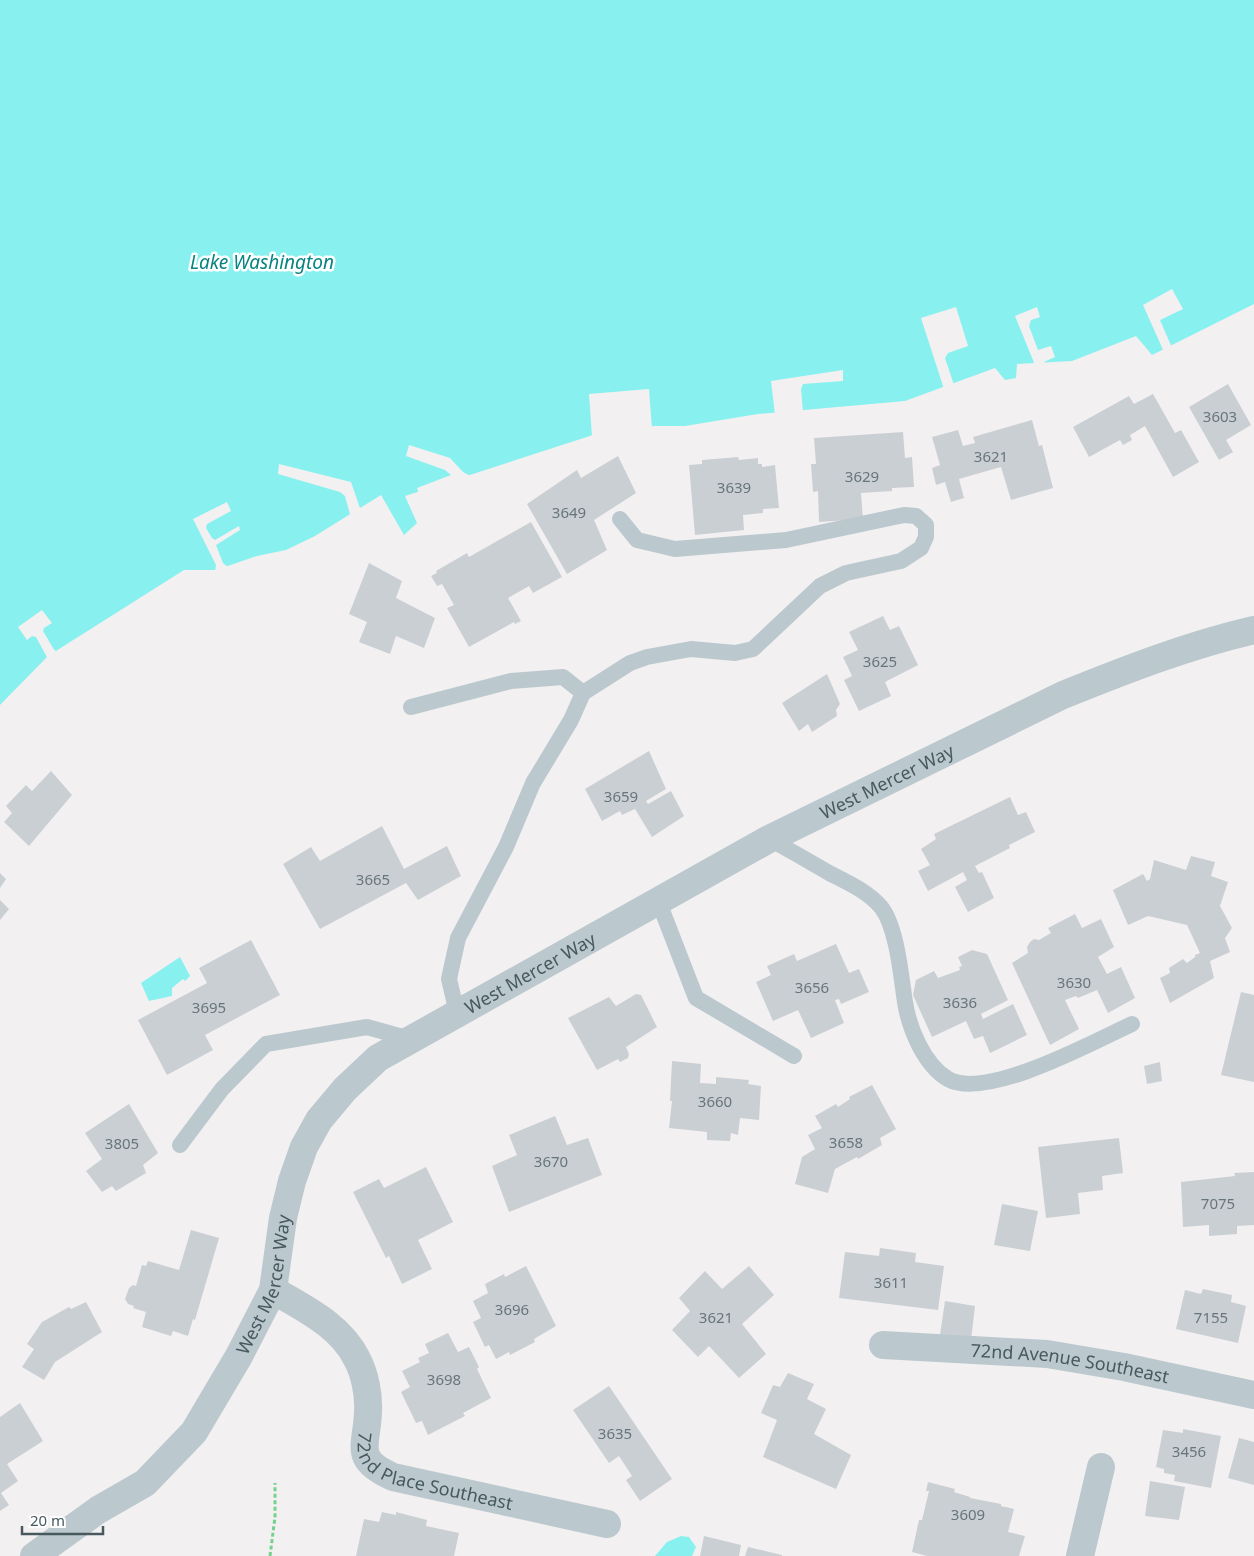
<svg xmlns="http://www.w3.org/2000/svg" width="1254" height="1556" viewBox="0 0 1254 1556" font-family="'Noto Sans',sans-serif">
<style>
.water{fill:#88f1ef}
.pier{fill:#f3f0f1}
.building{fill:#cacfd3}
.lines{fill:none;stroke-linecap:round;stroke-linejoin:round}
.path{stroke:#73d28d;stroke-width:3;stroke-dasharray:4 2.5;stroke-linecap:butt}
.service{stroke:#bbc9ce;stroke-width:16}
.minor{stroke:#bbc9ce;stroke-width:28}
.tertiary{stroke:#bbc9ce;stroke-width:28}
.labels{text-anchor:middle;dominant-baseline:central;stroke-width:5;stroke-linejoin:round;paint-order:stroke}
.number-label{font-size:15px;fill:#68767c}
.street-label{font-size:18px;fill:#47595f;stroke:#fff}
.water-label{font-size:19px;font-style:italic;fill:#088481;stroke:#fff}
</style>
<rect width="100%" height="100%" fill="#f3f0f1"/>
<path class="water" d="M0 0H1254V304L1152 355 1136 336 1072 361 1017 364 1016 378 1005 380 995 368 905 401 758 414 685 426H655L593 435 405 496 417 523 404 535 381 495 315 536 286 550 257 556 216 570H184L48 656 0 705Z
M180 957 190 976 185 981 183 979 172 988V996L149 1001 141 983Z
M681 1536 689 1537 696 1547 692 1556H655L667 1542Z"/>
<path class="pier" d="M1172 289 1183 309 1160 320 1172 348 1164 352 1143 305Z
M956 307 968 346 948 353 945 358 954 385 944 389 921 318Z
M1037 307 1040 317 1031 320 1029 326 1038 350 1051 346 1055 357 1044 362V365H1035L1015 316Z
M843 370V381L803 384 801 389 803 412 775 415 771 381Z
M649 389 652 429 592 437 589 394Z
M409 445 450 458 463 472 472 477 419 494 417 488 451 475 445 470 406 456Z
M279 464 351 482 361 511 351 518 345 496 340 492 278 474Z
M227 502 231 511 207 524 206 528 212 538 215 540 239 526 240 530 216 545 223 563 229 568 215 572 216 565 193 519Z
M42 610 52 623 44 628 43 631 53 648 57 653 48 659 36 637 32 636 27 640 18 627Z"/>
<path class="building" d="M1228 384 1251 425 1226 440 1233 452 1219 460 1189 407Z
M1153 394 1175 433 1181 430 1199 462 1173 477 1145 426 1130 435 1132 440 1123 445 1120 440 1089 457 1073 427 1129 396 1134 404Z
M1032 420 1039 446 1042 445 1053 488 1011 500 1001 467 959 479 964 498 951 502 945 482 936 485 932 468 940 465 932 437 958 430 963 446 975 443 973 437Z
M903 432 905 458 912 457 914 487 892 488V491L861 493 863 519 819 522 818 491 813 492 811 464H816L814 438Z
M618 456 636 493 594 520 607 550 567 574 527 504 577 470 581 478Z
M738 457 739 460 758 458V464H762V467L775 465 779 508 763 509V513L743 515 744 530 695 535 689 465 702 464V460Z
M531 522 562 577 533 593 529 586 508 598 521 621 515 624 514 622 469 647 447 608 454 605 442 584 437 586 431 576 437 573 436 571 467 553 469 557Z
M369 563 402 581 396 598 435 618 424 648 396 636 390 654 359 642 367 622 349 614Z
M883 616 890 630 899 626 918 665 885 682 891 696 859 711 844 680 852 676 843 657 858 650 849 632Z
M827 674 840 704 836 710 837 716 812 732 808 724 799 731 782 703Z
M649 751 666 789 646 801 648 804 671 791 684 816 652 837 635 809 622 815 620 811 602 821 585 789Z
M51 771 72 795 29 846 4 822 12 813 6 806 26 785 32 791Z
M1010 797 1018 815 1026 812 1035 832 1009 845 1010 848 975 866 979 873 982 872 994 898 968 912 955 887 967 880 963 872 928 891 918 871 930 865 921 849 936 839 934 834Z
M382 826 404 869 447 846 461 876 418 900 406 883 320 929 283 864 311 847 320 861Z
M1191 856 1215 862 1211 876 1228 882 1220 906 1232 928 1225 938 1230 952 1210 961 1214 978 1170 1003 1160 978 1170 973 1169 968 1183 959 1187 963 1195 957V955L1200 953 1187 925 1148 916 1128 925 1113 890 1143 874 1147 881 1150 879 1154 860 1186 870Z
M0 873 6 879 0 888Z
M0 900 9 909 0 920Z
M1075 914 1082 928 1101 919 1114 947 1098 957 1107 974 1121 967 1135 998 1108 1013 1097 990 1078 998 1076 996 1065 1000 1079 1029 1050 1045 1012 963 1028 953 1027 947 1030 942 1034 939 1039 940 1051 933 1048 928Z
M251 940 280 995 205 1035 213 1050 167 1075 138 1020 207 983 199 968Z
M836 944 849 973 859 969 869 992 841 1004 839 999 835 1000 844 1023 811 1038 798 1010 773 1021 756 982 771 975 767 966 794 954 797 961Z
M972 950 987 954 1008 1000 981 1014 983 1019 1013 1004 1027 1035 990 1053 983 1036 974 1039 966 1021 932 1037 913 995 916 980 934 971 938 978 960 970 959 967 962 966 958 957Z
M1241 992 1254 995V1082L1221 1075Z
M636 994 641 995 657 1027 626 1047 629 1054 628 1058 620 1062 618 1059 597 1070 568 1018 609 997 616 1006Z
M672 1061 701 1064 700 1083 716 1084V1077L749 1080 748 1084 761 1086 759 1120 740 1118 738 1135 731 1133 730 1141 707 1140V1132L669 1128 672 1101H670Z
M1160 1062 1162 1081 1147 1084 1144 1066Z
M872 1085 896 1129 880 1138 882 1145 858 1159 857 1157 835 1169 828 1193 795 1184 802 1157 815 1149 808 1135 822 1128 815 1116 836 1104 838 1107 850 1099 849 1097Z
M129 1104 158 1153 143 1165 146 1173 116 1191 112 1186 102 1192 86 1171 102 1159 85 1133Z
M555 1116 567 1145 588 1138 602 1175 509 1212 492 1166 517 1155 509 1135Z
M1119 1138 1123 1173 1102 1176 1103 1190 1078 1193 1080 1214 1046 1218 1038 1147Z
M426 1167 453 1222 418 1240 432 1269 402 1284 389 1256 386 1258 353 1192 379 1179 384 1188Z
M1254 1172V1225L1237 1226V1234L1209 1236V1225L1183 1227 1181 1182 1235 1176 1234 1173Z
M1002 1204 1038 1211 1030 1251 994 1245Z
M191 1230 219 1238 195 1320 193 1319 188 1336 173 1331 171 1336 142 1327 146 1312 133 1308 134 1306 128 1304 125 1299 129 1288 133 1285 136 1286 142 1265 146 1266 148 1261 179 1270Z
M880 1248 916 1253 915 1262 944 1266 938 1310 839 1298 845 1252 879 1256Z
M526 1266 556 1326 534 1339 535 1342 510 1355 509 1352 496 1359 489 1345 485 1347 473 1322 481 1318 473 1301 488 1293 485 1284 504 1274 505 1277Z
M749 1266 774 1295 742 1324 766 1354 739 1378 709 1346 698 1357 672 1330 690 1311 679 1298 705 1271 722 1289Z
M1203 1289 1232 1295 1231 1302 1246 1306 1238 1343 1176 1329 1185 1290 1201 1294Z
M945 1301 975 1306 971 1340 940 1335Z
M86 1302 102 1332 55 1362 44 1380 22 1367 34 1349 27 1344 42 1322 69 1307 71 1309Z
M448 1333 458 1352 469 1347 479 1367 477 1369 491 1398 463 1413 465 1416 428 1435 422 1421 416 1423 401 1392 410 1387 402 1371 420 1362 418 1358 429 1353 425 1344Z
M788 1373 814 1384 807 1399 826 1409 814 1434 851 1455 836 1489 763 1457 777 1420 761 1413 773 1385 780 1387Z
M609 1386 672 1479 640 1501 626 1480 632 1476 619 1456 609 1463 573 1410Z
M20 1403 43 1441 7 1464 18 1481 1 1493 9 1505 0 1511V1417Z
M1183 1429 1221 1436 1211 1488 1174 1481 1175 1475 1164 1473V1469L1156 1467 1163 1430 1183 1433Z
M1239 1438 1254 1442V1485L1228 1478Z
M1150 1481 1185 1487 1179 1520 1145 1516Z
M928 1482 955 1489 954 1492 970 1497V1498L1001 1504V1506L1014 1509 1008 1532 1025 1536 1019 1556H927L912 1552 919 1520H922L929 1491H926Z
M382 1512 396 1515V1512L427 1520 426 1526 459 1533 454 1556H356L364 1519 379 1522Z
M704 1536 741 1545 739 1556H700Z
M748 1547 782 1555V1556H745Z"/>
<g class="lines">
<path class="path" d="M270 1556 275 1517V1483"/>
<path class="service" d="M583 693 630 663 647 657 691 649 735 653 753 649 820 586 846 573 901 561 921 548 926 537V525L916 516 904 515 786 540 675 549 637 540 620 519
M411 707 511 681 563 677 583 693 571 720 533 783 506 847 458 938 449 979 457 1013
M769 839C790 850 810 862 831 874 849 883 868 892 881 907 897 927 901 976 905 1002 909 1028 924 1065 948 1079 986 1101 1095 1041 1132 1024
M658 900 696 998 794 1056
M180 1145 222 1089 266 1044 367 1027 410 1039"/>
<g class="minor">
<path id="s1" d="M273 1290C305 1309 340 1325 357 1359 365 1374 369 1395 368 1412 367 1446 352 1459 393 1477L607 1524"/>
<path id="s2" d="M883 1345 1047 1354 1124 1367 1254 1395"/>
<path d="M1080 1556 1101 1467"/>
</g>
<path class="tertiary" id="s3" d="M34 1556 98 1510 145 1483 194 1432 239 1356 273 1290 283 1218 292 1181 304 1147 319 1120 345 1089 378 1058 769 839 1063 695C1125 670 1189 645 1254 630"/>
</g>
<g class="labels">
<g class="number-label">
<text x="1220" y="416">3603</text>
<text x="991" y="456">3621</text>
<text x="862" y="476">3629</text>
<text x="734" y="487">3639</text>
<text x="569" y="512">3649</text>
<text x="880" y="661">3625</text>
<text x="621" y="796">3659</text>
<text x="373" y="879">3665</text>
<text x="1074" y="982">3630</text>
<text x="812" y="987">3656</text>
<text x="960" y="1002">3636</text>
<text x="209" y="1007">3695</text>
<text x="715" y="1101">3660</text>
<text x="846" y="1142">3658</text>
<text x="122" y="1143">3805</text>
<text x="551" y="1161">3670</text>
<text x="1218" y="1203">7075</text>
<text x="891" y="1282">3611</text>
<text x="512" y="1309">3696</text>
<text x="716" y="1317">3621</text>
<text x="1211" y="1317">7155</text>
<text x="444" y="1379">3698</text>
<text x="615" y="1433">3635</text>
<text x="1189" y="1451">3456</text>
<text x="968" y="1514">3609</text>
</g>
<g class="street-label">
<text stroke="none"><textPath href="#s3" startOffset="1209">West Mercer Way</textPath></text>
<text stroke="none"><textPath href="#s3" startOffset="804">West Mercer Way</textPath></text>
<text stroke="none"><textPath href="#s3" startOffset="369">West Mercer Way</textPath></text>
<text stroke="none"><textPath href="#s2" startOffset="188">72nd Avenue Southeast</textPath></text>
<text stroke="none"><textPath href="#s1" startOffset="276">72nd Place Southeast</textPath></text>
</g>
<g class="water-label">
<text x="262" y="262">Lake Washington</text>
</g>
</g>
<path d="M22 1526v8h81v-8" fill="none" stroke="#47595f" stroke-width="2.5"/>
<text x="30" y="1526" font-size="15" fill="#47595f" stroke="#ffffff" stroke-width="4" paint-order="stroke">20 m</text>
</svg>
